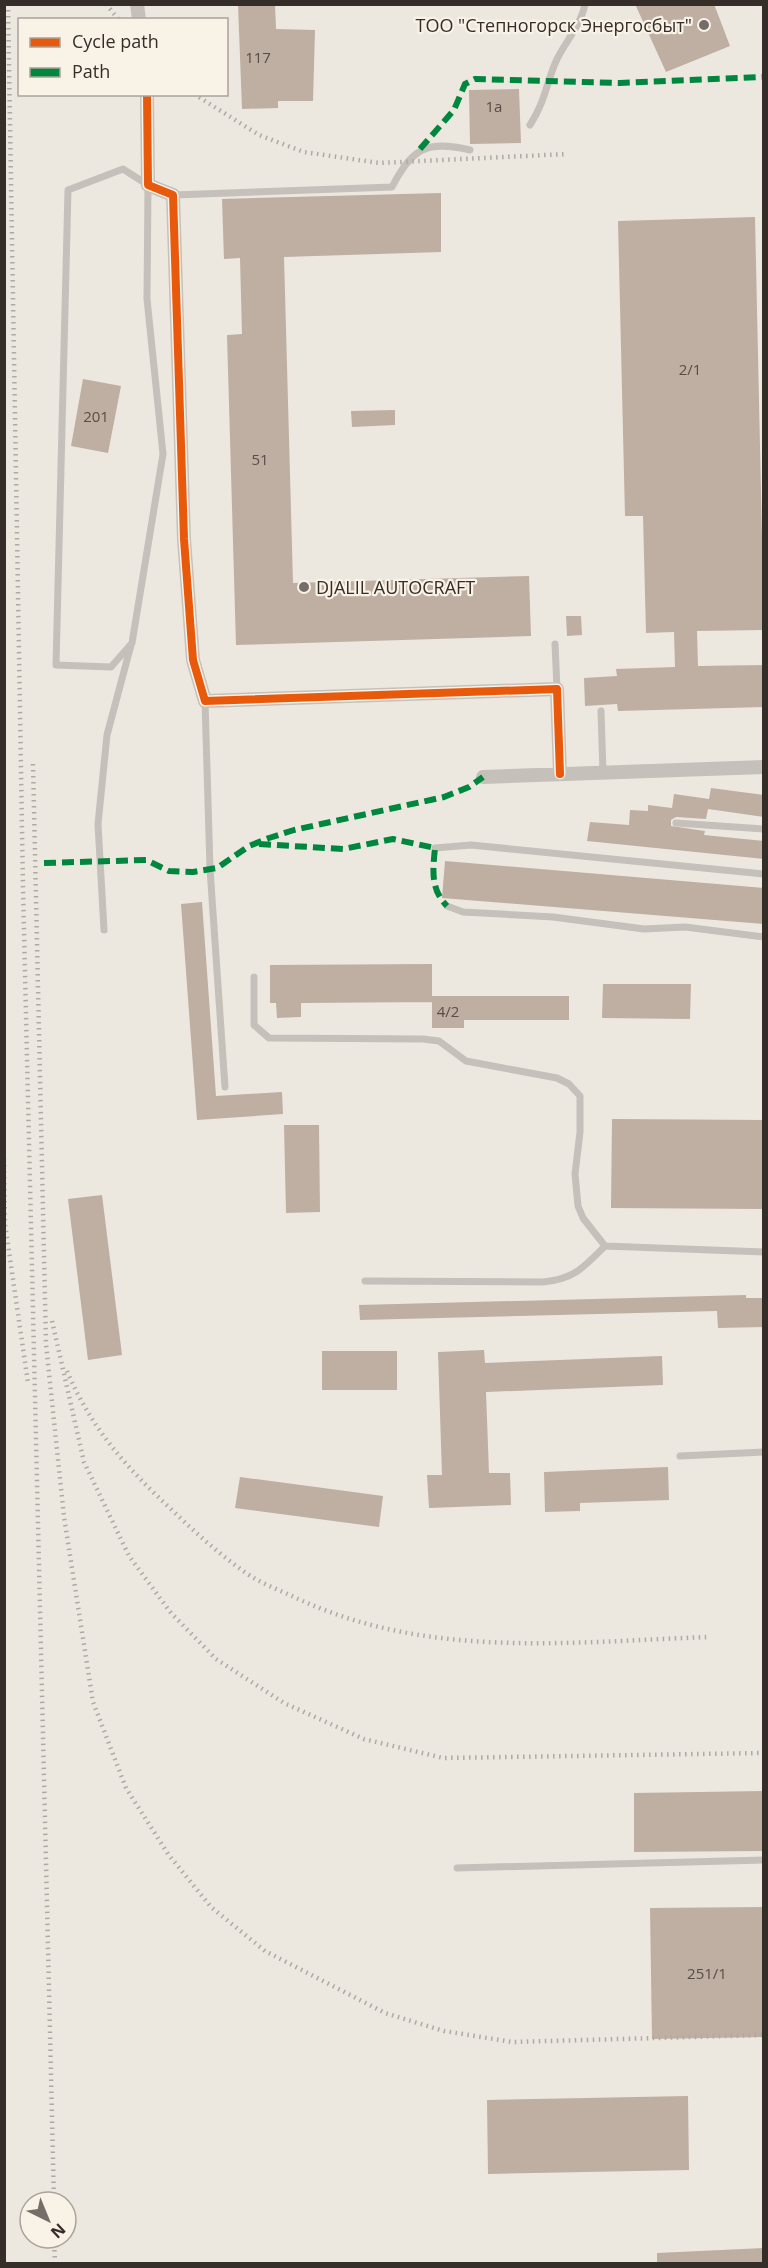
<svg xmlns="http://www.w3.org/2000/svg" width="768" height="2268" viewBox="0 0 768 2268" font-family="'Open Sans',sans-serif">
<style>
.building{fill:#bfaea2}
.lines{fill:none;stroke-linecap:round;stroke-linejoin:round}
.lane{stroke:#c5c0ba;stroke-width:7}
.street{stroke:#c5c0ba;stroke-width:14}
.rail{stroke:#ada9a4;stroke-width:4.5;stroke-dasharray:1.5 4.5;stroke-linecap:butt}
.quiet{stroke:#00873e;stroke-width:6;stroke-dasharray:12 6;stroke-linecap:butt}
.cycleway-casing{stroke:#f9f2e7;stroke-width:11}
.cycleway{stroke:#e8590c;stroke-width:8}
.poi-dot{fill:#756e68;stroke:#f9f2e7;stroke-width:2}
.labels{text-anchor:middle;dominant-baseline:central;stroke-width:4.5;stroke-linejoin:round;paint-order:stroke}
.number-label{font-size:15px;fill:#584d46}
.poi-label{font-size:18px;fill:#352d28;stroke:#f9f2e7;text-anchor:end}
</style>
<rect width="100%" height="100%" fill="#ece8e0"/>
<path class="building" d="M275 4 276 29 315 30 313 101H278V108L242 109 238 5Z
M635 4H714L730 46 666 72Z
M519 89 521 143 470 144 469 90Z
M441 193V252L284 257 293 583 529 576 531 636 236 645 227 335 242 334 240 258 224 259 222 199Z
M755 217 764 630 697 631 698 666 764 665V707L618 711 617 704 585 706 584 678 617 676 616 669 675 667 674 632 646 633 643 516H625L618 221Z
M83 379 121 386 108 453 71 446Z
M395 410V425L352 427 351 411Z
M566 616H581L582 635 567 636Z
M711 788 764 795V817L708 809 706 819 676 817 671 820V826L705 831 704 835 764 841V859L587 841 590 822 629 825 630 810 648 811V805L672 808 674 794 709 799Z
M445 861 764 888V924L442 898Z
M202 902 216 1096 282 1092 283 1114 197 1120 181 904Z
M432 964V1002L301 1003V1017L277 1018 276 1003H270V965Z
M603 984H691L690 1019 602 1018Z
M432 996H569V1020H464V1028H432Z
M612 1119 764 1120V1209L611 1208Z
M284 1125H319L320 1212 286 1213Z
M102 1195 122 1355 88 1360 68 1199Z
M746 1295V1298H764V1327L718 1328 717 1311 360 1320 359 1305Z
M484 1350 485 1363 662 1356 663 1385 486 1392 489 1473H510L511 1505 429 1508 427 1475H442L438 1352Z
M322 1351H397V1390H322Z
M668 1467 669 1500 580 1503V1511L545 1512 544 1472Z
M240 1477 383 1496 379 1527 235 1508Z
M764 1791V1851L634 1852V1793Z
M764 1907V2037L652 2039 650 1908Z
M688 2096 689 2170 488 2174 487 2100Z
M764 2248V2264H657V2253Z"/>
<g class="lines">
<path class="lane" d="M530 125C546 100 546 83 557 59 566 41 581 25 585 4
M123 169 148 185 147 299 163 454 132 643 111 667 56 665 68 190Z
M173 195 392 187C412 148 427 140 470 150
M555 644 557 689
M205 701 210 869 225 1087
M601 711 603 773
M676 823 764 829
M435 848 471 845 764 874
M447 906 463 912 553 917 644 929 685 927 764 937
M104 930 98 824 107 735 131 645
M254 977V1025L269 1038 423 1039 439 1041 466 1061 557 1078 569 1084 580 1096V1132L575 1174 578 1206 583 1218 605 1246
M365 1281 543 1282C574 1279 583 1268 605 1246L764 1252
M680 1456 764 1452
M457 1868 764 1860"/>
<path class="street" d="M137 4 139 20
M147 94 148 185 173 195 184 539 193 660 205 701 557 689 560 774
M483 777 764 767"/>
<path class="rail" d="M8 4 23 887 54 2202
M106 4 119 20
M194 94 259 135 304 152 379 163 567 154
M33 764 46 1344 64 1517 93 1702 126 1788 168 1854 211 1907 265 1951 385 2013 444 2031 512 2042 764 2035
M4 1159 5 1224 28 1383
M52 1321 84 1462 129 1556 171 1613 216 1659 284 1703 364 1739 443 1758 764 1753
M67 1371C92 1430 127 1468 173 1511 197 1534 221 1556 249 1575 263 1584 279 1590 294 1597 427 1660 567 1642 709 1637
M54 2238 55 2264"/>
<path class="quiet" d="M420 149 454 110 465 84 475 79 620 83 764 77
M259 844 343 849 393 839 435 848C433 869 430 889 447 906
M44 863 146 860 169 871 193 872 217 868 249 846 269 838 294 830 444 797 469 787 483 777"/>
<g class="cycleway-casing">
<path id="cycleway" d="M147 94 148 185 173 195 184 539 193 660 205 701 557 689 560 774"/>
</g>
<use href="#cycleway" class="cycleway"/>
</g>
<g class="poi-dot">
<circle cx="704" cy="25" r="6"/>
<circle cx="304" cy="587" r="6"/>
</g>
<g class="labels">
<g class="number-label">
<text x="258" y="57">117</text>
<text x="494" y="106">1а</text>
<text x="690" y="369">2/1</text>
<text x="96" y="416">201</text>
<text x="260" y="459">51</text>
<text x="448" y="1011">4/2</text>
<text x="707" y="1973">251/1</text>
</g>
<g class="poi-label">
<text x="692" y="25">ТОО "Степногорск Энергосбыт"</text>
<text x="316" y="587" text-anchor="start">DJALIL AUTOCRAFT</text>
</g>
</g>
<rect width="768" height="2268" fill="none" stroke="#352d28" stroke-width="12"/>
<rect x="18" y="18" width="210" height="78" fill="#f9f2e7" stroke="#aba39b" stroke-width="1.5"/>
<rect x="30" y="38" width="30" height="9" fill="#e8590c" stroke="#aba39b" stroke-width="1.5"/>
<text x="72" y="48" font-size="18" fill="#352d28">Cycle path</text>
<rect x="30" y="68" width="30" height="9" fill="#00873e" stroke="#aba39b" stroke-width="1.5"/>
<text x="72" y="78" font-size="18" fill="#352d28">Path</text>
<g transform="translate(48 2220) rotate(137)"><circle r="28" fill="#f9f2e7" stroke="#aba39b" stroke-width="1.5"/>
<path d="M0-4.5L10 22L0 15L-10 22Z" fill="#756e68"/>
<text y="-9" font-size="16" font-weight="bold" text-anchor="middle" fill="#352d28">N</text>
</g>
</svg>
